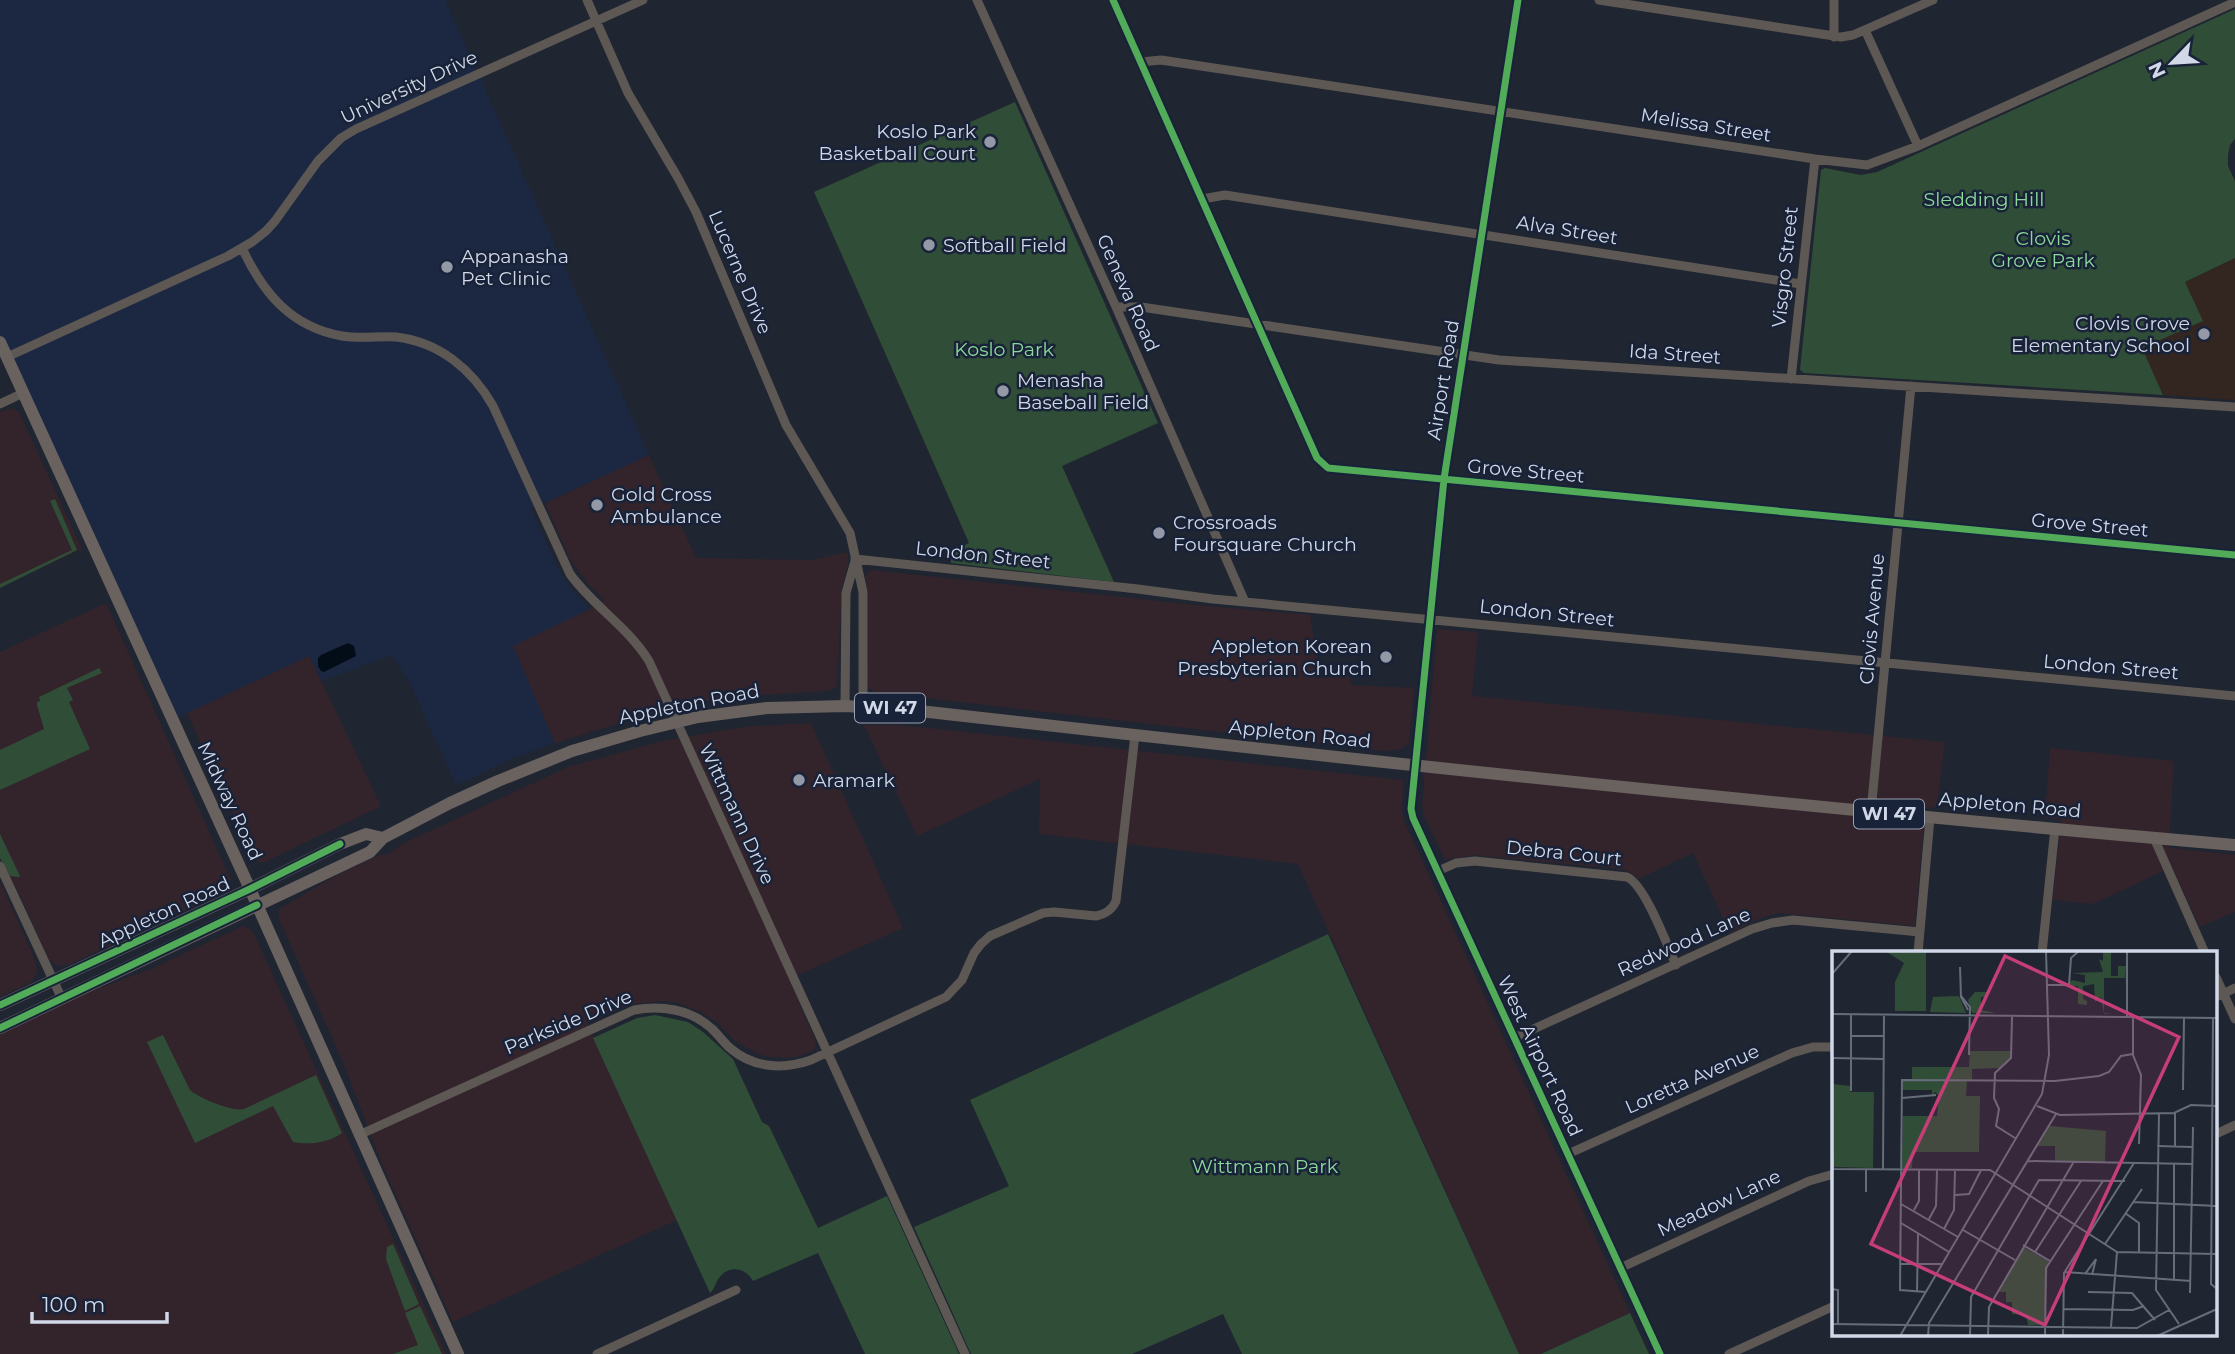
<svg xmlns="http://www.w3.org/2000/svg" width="2235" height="1354" viewBox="0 0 2235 1354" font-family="Montserrat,sans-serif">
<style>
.commercial{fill:#33242c}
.built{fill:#1c2842}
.education{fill:#332620}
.green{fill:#304d37}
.water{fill:#030d18}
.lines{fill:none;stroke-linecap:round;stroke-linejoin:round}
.minor{stroke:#5e5854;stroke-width:9}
.major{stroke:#69625f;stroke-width:12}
.cycleway-casing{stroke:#182238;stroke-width:11}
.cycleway{stroke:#51ab58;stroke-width:7}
.poi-dot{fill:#9399a7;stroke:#182238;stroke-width:2.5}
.labels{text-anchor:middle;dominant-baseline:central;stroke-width:5;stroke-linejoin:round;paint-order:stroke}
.shield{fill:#182238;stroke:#9aa1b2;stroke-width:2}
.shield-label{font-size:18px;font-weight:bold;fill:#d1d8e7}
.street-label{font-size:19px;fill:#d1d8e7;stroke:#182238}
.poi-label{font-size:19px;fill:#d1d8e7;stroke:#182238;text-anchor:start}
.park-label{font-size:19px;fill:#8bd998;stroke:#182238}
.inset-road{fill:none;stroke:#666d7a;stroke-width:2}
.view{fill:#c53e77;fill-opacity:0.15;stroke:#c53e77;stroke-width:3.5}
.inset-edge{fill:none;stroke:#d1d8e7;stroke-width:3.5}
</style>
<rect width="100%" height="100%" fill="#1f2531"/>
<path class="commercial" d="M12 408 19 412 82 549 0 587V412Z
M649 455 696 558 812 560 848 552V565L842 589 837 686 829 691 765 695 686 703 555 743 512 646 605 601 589 585 571 561 545 503Z
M872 570 1186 604 1310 615 1320 678 1348 675 1352 685 1414 688 1409 743 1402 749 1386 751 873 692 867 685 868 590 865 578 866 574Z
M106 603 231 880 228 888 220 894 70 964 58 966 49 959 19 894 0 858V652Z
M1437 629 1478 632 1472 696 1945 742 1937 807 1925 808 1915 926 1779 913 1761 918 1730 933 1693 853 1639 879 1630 872 1621 869 1472 855 1445 860 1424 815 1422 806Z
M309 655 381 806 265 862H259L254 858 187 713Z
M811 723 903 928 789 979 816 1042 815 1049 810 1052 799 1056 791 1058 770 1057 758 1054 735 1041 718 1023 701 1012 679 1003 665 1001 632 1004 587 1023 677 1220 453 1322 382 1164 343 1062 279 919V909L344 871 379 855 389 854 402 844 568 767 662 741 719 731 752 726Z
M864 725H895L938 729 1403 780 1402 812 1405 823 1630 1313 1541 1354H1519L1298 864 1039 834 1040 779 917 836Z
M2050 748 2174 761 2169 848 2235 855V912L2200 927 2172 867 2093 904 2053 900 2061 819 2045 818Z
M0 882 33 955 38 972 31 982 0 997Z
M243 926 250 929 255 936 446 1354H0V1034L89 992 151 969Z"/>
<path class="built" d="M0 0H445L649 455 531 509 558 569 571 589 590 609 513 646 555 743 511 759 456 785 410 683 392 655 322 681 309 656 172 720 0 342Z"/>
<path class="education" d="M2235 258V400L2163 395 2142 348 2202 321 2185 282Z"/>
<path class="green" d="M2235 9V139L2230 145 2228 155V166L2235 181V258L2185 282 2203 321 2142 348 2163 395 1804 373 1800 370 1821 170 1825 168 1861 175 1877 172Z
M1015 102 1158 423 1062 466 1114 582 951 563V552L969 543 814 192Z
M55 499 77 550 0 588V584L72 550 50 501Z
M99 668 102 673 67 688 73 700 69 702 90 749 0 790V750L44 729 37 705V702L40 701 39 697Z
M0 834 20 876 19 877 10 876 0 858Z
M1328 934 1519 1354H1242L1223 1314 1132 1354H971L914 1227 1009 1186 970 1100Z
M655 1015 688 1022 703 1032 733 1059 762 1122 769 1126 818 1228 887 1196 959 1354H865L818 1253 753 1281C746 1268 729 1264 719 1278 715 1284 715 1288 710 1293L593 1038 637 1018Z
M163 1035 190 1090C199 1098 232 1112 244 1109L316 1075 342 1133C328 1143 309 1145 293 1142L273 1106 195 1143 147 1042Z
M393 1244 419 1304 405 1311 386 1259 387 1247Z
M420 1306 442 1354H393L418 1345 405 1313Z
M1630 1313 1649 1354H1541Z"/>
<path class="water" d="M348 643 354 646 356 656 324 672 321 671 318 666V658L321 655Z"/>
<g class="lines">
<path class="minor" d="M587 0 628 93 678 178 696 212 786 425 850 533 863 592V706
M977 0 1116 307 1245 602
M1113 0 1317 458 1328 468 2235 555
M1518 0 1444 479 1411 809 1413 818 1660 1354
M1599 0 1841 37 1853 35 1933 0
M1865 30 1918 146
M1834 37V0
M1141 62 1161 60 1815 159 1867 165 1918 146 2235 2
M1202 199 1225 195 1801 284
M242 248C263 293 291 327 342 336 360 339 378 336 396 337 439 342 472 369 493 406L570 574C593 606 628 627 649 661L965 1354
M1116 307H1141L1499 360 2235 407
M7 357 228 256 252 242 266 231 275 221 318 161 341 138 356 129 643 0
M1791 379 1815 159
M0 404 23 393
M855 559 1138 589 1213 599 2235 696
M845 706 846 593 855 561
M1871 812 1911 386
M2154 838 2205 953
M0 866 62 999
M1438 871 1456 863 1475 861 1627 877C1645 885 1667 945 1676 965
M1918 953 1930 818
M2042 953 2055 828
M2216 977 2235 1019
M2216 997 2235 988
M1514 1038 1752 929 1772 923 1793 920 1920 932
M2216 1134 2235 1125
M359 1135 634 1010C660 1005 690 1009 711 1028 718 1034 723 1042 730 1048 753 1068 783 1070 811 1060L946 997 962 980 974 953 981 944 990 936 1043 913 1054 912 1096 916C1106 914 1112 910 1116 901L1135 735
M1568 1154 1792 1053 1813 1047H1834
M1620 1268 1809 1181 1834 1174
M597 1354 736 1290
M1729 1354 1834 1306"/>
<path class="major" d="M0 342 250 889 458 1354
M0 1005 250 889 340 844 366 834 383 838
M0 1028 370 852 383 838 450 803 498 781 572 751 640 731 698 717 767 708 845 706 911 710C1352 760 1793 807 2235 845"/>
<g class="cycleway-casing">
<path id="cycleway" d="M1113 0 1317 458 1328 468 2235 555
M1518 0 1444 479 1411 809 1413 818 1660 1354
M0 1005 250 889 340 844
M0 1028 257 905"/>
</g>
<use href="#cycleway" class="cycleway"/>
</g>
<g class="poi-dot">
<circle cx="990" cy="142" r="7"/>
<circle cx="929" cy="245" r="7"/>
<circle cx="447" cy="267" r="7"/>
<circle cx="2204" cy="334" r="7"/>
<circle cx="1003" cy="391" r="7"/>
<circle cx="597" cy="505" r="7"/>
<circle cx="1159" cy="533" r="7"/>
<circle cx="1386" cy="657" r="7"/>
<circle cx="799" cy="780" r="7"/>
</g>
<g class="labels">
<g class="shield">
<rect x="855" y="693.5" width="70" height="29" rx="5"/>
<rect x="1854" y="799.5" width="70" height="29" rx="5"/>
</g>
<g class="shield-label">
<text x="890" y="708">WI 47</text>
<text x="1889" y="814">WI 47</text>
</g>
<g class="street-label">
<text transform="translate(409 87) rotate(-25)">University Drive</text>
<text transform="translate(1706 125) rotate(9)">Melissa Street</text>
<text transform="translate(1567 230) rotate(9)">Alva Street</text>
<text transform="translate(1785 267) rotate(-84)">Visgro Street</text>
<text transform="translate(740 272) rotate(67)">Lucerne Drive</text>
<text transform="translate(1128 293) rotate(66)">Geneva Road</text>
<text transform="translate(1675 354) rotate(4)">Ida Street</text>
<text transform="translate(1443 380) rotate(-81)">Airport Road</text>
<text transform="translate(1526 471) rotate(5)">Grove Street</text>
<text transform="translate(2090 525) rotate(5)">Grove Street</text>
<text transform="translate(983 555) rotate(6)">London Street</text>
<text transform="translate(1547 613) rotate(6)">London Street</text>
<text transform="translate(1872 619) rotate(-85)">Clovis Avenue</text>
<text transform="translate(2111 667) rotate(5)">London Street</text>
<text transform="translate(689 704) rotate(-11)">Appleton Road</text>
<text transform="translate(1300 734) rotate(6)">Appleton Road</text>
<text transform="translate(230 801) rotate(65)">Midway Road</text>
<text transform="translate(2010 805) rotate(5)">Appleton Road</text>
<text transform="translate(737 814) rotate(65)">Wittmann Drive</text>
<text transform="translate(1564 853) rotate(6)">Debra Court</text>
<text transform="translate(164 912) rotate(-25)">Appleton Road</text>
<text transform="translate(1684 942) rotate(-24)">Redwood Lane</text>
<text transform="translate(568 1022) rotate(-23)">Parkside Drive</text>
<text transform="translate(1540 1056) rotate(65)">West Airport Road</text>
<text transform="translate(1692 1079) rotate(-24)">Loretta Avenue</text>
<text transform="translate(1719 1203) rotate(-25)">Meadow Lane</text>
</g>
<g class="poi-label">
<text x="976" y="131" text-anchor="end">Koslo Park<tspan x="976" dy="22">Basketball Court</tspan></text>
<text x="943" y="245">Softball Field</text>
<text x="461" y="256">Appanasha<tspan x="461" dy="22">Pet Clinic</tspan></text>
<text x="2190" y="323" text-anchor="end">Clovis Grove<tspan x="2190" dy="22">Elementary School</tspan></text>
<text x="1017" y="380">Menasha<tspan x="1017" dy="22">Baseball Field</tspan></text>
<text x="611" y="494">Gold Cross<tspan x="611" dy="22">Ambulance</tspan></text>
<text x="1173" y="522">Crossroads<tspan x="1173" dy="22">Foursquare Church</tspan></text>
<text x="1372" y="646" text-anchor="end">Appleton Korean<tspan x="1372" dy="22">Presbyterian Church</tspan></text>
<text x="813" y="780">Aramark</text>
</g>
<g class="park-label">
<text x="1984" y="199">Sledding Hill</text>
<text x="2043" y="238">Clovis<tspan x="2043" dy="22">Grove Park</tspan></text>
<text x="1004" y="349">Koslo Park</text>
<text x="1265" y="1166">Wittmann Park</text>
</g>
</g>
<g transform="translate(1832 951)">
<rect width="385" height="385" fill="#1f2531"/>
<path d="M53 0H94V60H63V31L72 12ZM271 0H279V25H286V15H294L293 34V27H272V62L280 63H272L269 46 263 51 262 33 251 35V48L255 50V59V54L246 53V35L233 36 240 29 253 32V24L240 22 271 21 267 8 271 10ZM143 41H155L154 46H149V59L164 62H140L136 49ZM127 45 134 62 98 61 101 46ZM138 100H178V107L167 117 140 118V129L135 130 134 145H148L147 201H81L80 217H70L71 165H105L107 145 103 141 100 146V139H71V130L80 129V116H137ZM0 133 18 135V141H42L41 217 2 216ZM218 175 274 180 273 211 223 210V195H206ZM191 296 216 310 212 374H196L194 364 180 363V351H174V341H167Z" fill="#304d37"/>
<path class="inset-road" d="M295 0V66M128 16 129 46 136 59M0 23 20 0M215 34H237L239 7 247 0M129 45 138 56 137 104M0 63 385 67M180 66 179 107 163 122 162 147 167 158 164 175 183 187M301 66V104L309 124 307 193M381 68 379 333 385 338M19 85H52M0 107 52 108M351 139 352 67M19 140V63M70 147 104 144M0 155 1 218M205 155 228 164 342 162 359 154 385 155M327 162 324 339 347 373M325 195 360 196M343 195V162M195 210 360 213M0 218 158 219 285 301M51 219 52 63M34 241V218M123 244 137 243 149 219M301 251 385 255M69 253 126 286M82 259 87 250V219M293 262 307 272V302M97 268 104 255 105 219M69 272 117 301M112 278 122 259 123 219M131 279 183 309M273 293 310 238M191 294 218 310M203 301 249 230M285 301 385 303M68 313H110M233 321 359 330M253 323 264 308 260 324M342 330V213M0 338 6 339V373M85 341 86 283M94 341 68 339 70 129 223 130 267 125 277 121 289 105 301 103M256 341 300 342 323 369M358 342 361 176M231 358 301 359 312 355M0 373 75 374M75 374 305 377 337 359M279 376 285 301M68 385 210 143 217 104 214 0M96 385 97 372 224 163M138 385 139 346 207 229 293 230M156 385 157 356 241 212M213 385 214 317 271 230M231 385 232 322 302 212M325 385 385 358"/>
<path class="view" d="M173 5 347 86 213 374 39 293Z"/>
<rect width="385" height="385" class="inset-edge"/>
</g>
<g transform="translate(2172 63) rotate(245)" stroke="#182238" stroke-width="5" paint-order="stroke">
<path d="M0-5L12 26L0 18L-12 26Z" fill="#d1d8e7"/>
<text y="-10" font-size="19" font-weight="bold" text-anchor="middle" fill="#d1d8e7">N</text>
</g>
<path d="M32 1312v10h135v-10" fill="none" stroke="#d1d8e7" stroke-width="3.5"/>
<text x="42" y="1312" font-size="21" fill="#d1d8e7" stroke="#182238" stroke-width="5" paint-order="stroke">100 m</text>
</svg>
